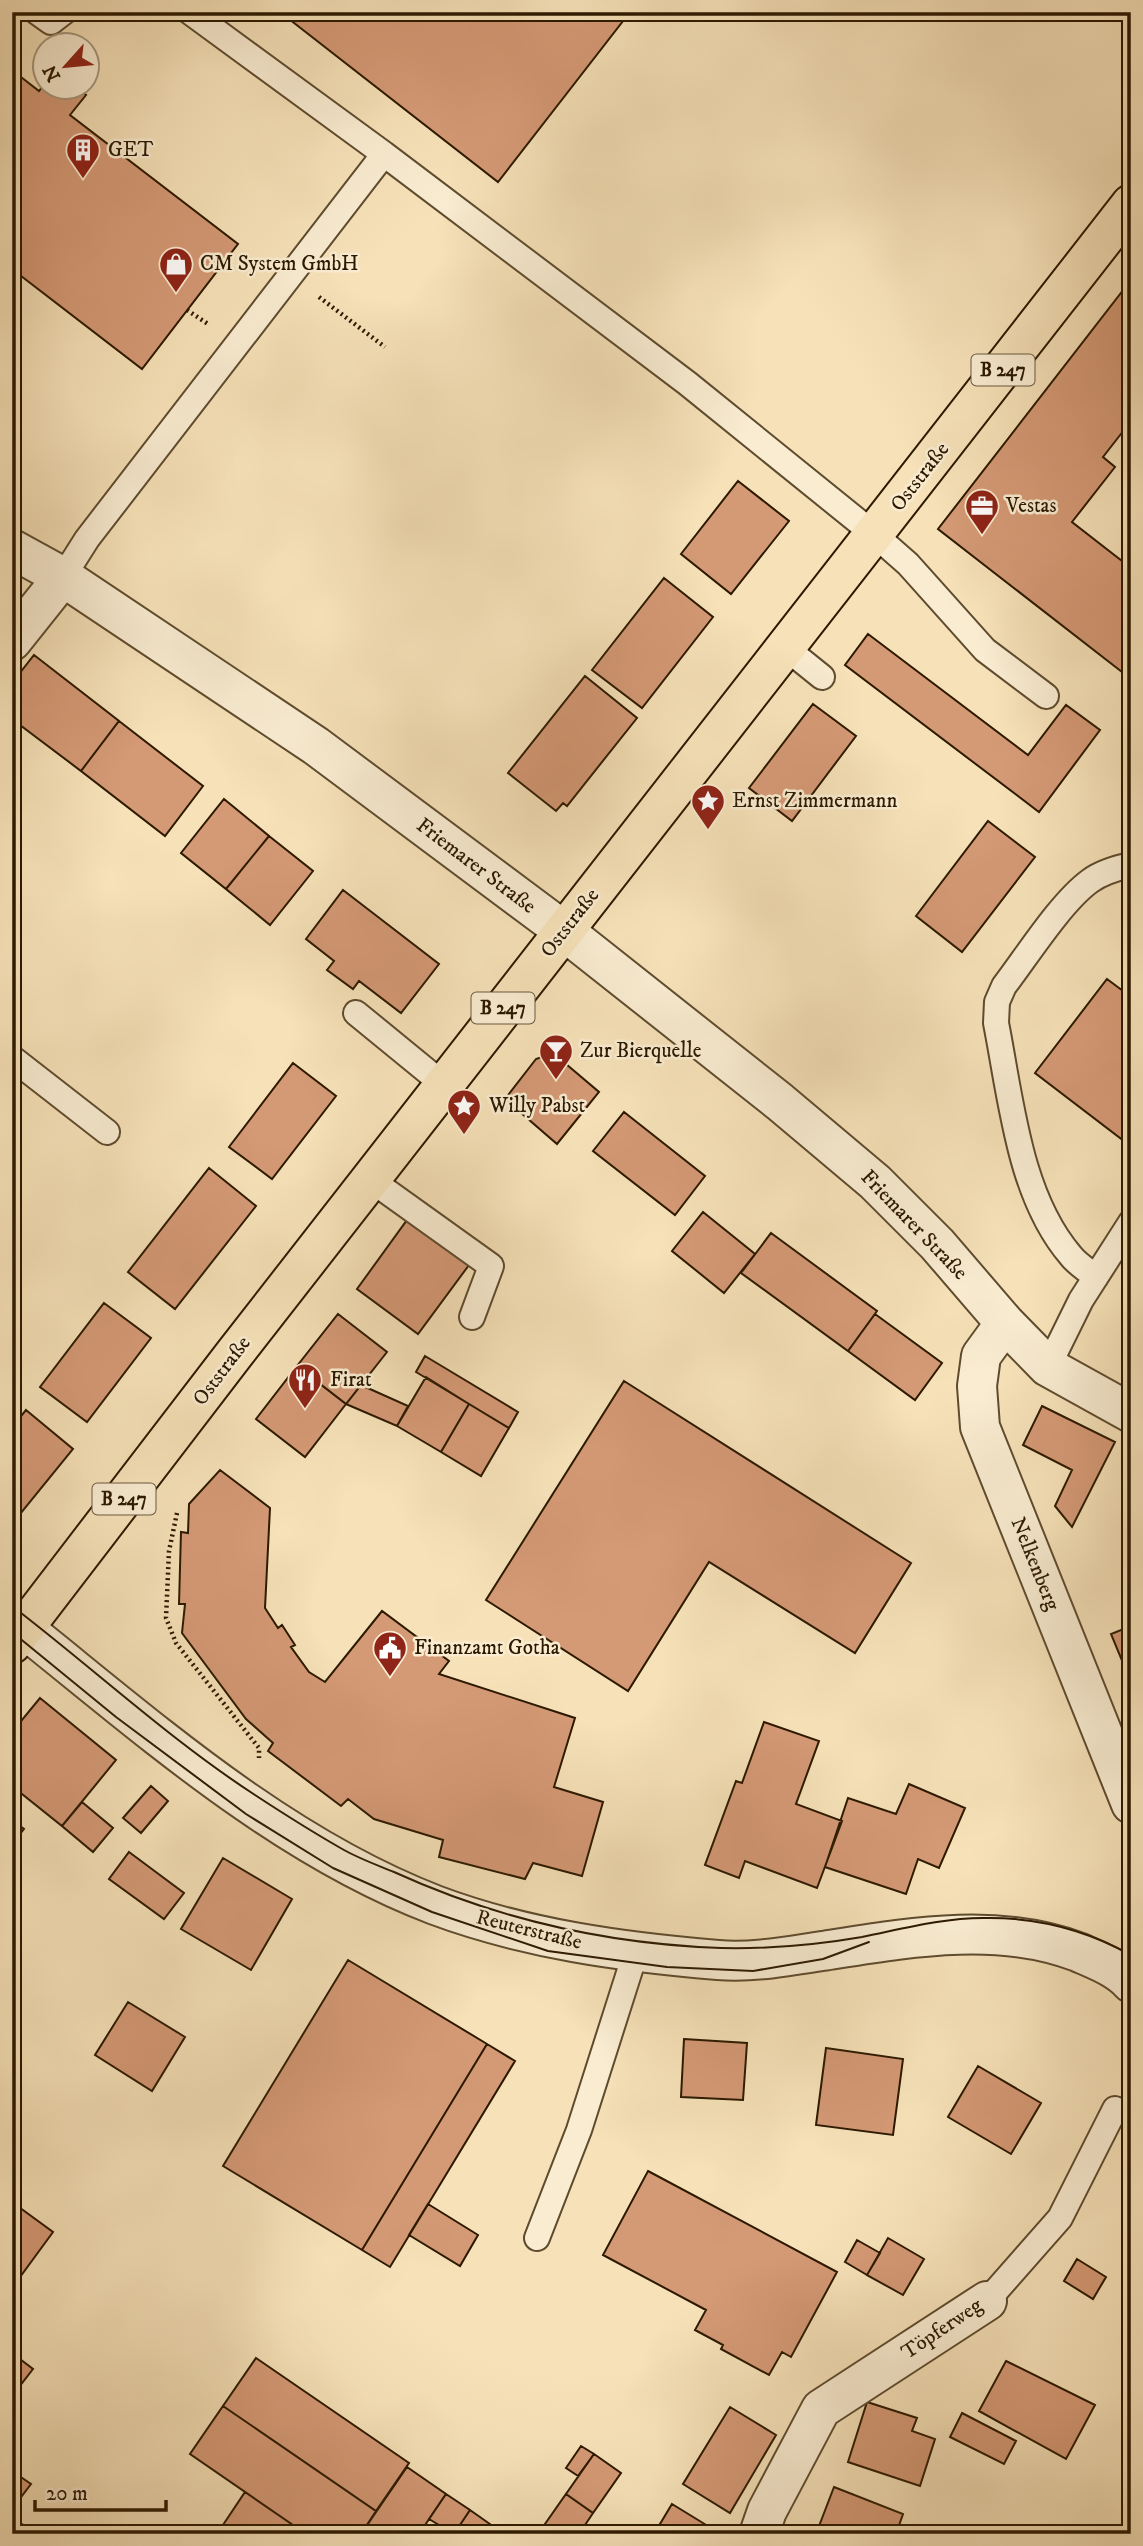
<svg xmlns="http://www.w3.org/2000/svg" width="1143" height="2546" viewBox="0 0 1143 2546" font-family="'IM FELL DW Pica',serif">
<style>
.building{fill:#d49975;stroke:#2c1900;stroke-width:2}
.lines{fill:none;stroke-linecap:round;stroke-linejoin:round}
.lane-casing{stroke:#5e4b2e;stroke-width:28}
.street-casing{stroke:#5e4b2e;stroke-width:42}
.primary-casing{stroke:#2c1900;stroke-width:42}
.path{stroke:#2c1900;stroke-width:4.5;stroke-dasharray:2 3.5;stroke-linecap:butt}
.lane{stroke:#f9ecd1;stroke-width:24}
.street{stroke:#f9ecd1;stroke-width:38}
.primary{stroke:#f6e1b8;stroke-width:38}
.tram{stroke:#2c1900;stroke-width:2}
.labels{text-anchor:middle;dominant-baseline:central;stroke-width:5;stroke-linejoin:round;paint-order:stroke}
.shield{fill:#f9ecd1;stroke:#6a583f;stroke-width:2}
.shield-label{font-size:19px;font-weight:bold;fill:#2c1900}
.poi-label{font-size:21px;fill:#2c1900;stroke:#f9ecd1;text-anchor:start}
.street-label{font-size:21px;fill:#2c1900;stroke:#f9ecd1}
</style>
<rect width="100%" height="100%" fill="#f6e1b8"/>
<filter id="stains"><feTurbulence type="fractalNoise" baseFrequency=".00286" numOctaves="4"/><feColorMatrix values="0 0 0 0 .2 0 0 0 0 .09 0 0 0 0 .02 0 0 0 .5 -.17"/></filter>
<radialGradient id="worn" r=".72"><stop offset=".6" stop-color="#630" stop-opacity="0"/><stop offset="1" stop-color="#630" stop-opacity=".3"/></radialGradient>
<path class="building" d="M280 12H630L498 182Z
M12 70 39 91 46 82V88H76L86 95 70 115 238 244 142 369 12 269Z
M1131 280V421L1103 457 1115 467 1072 522 1131 568V679L938 529Z
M738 481 789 521 731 594 681 554Z
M664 578 713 617 642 708 592 670Z
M868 634 1028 755 1066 705 1100 730 1039 812 845 665Z
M34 655 119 721 81 771 12 719V683Z
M585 676 637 718 567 806 563 803 556 811 508 773Z
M813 704 856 736 792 821 749 788Z
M119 721 203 786 165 836 81 771Z
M224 799 269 836 226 889 181 853Z
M988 821 1035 857 962 952 916 916Z
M269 836 313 871 270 925 226 889Z
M343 890 439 964 401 1013 359 981 353 989 327 970 334 961 306 939Z
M1107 979 1131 997V1132L1124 1141 1035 1073Z
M553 1053 599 1092 557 1144 505 1099 536 1059Z
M293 1063 336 1096 272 1179 229 1147Z
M624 1112 705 1176 675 1215 593 1151Z
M209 1168 256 1206 175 1309 128 1272Z
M703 1212 755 1254 724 1293 672 1251Z
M407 1220 469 1265 418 1334 357 1289Z
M771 1233 877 1311 848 1351 741 1273Z
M104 1303 151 1338 87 1422 40 1387Z
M338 1314 387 1352 346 1404 297 1366Z
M875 1314 942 1363 915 1400 848 1351Z
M425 1356 518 1412 509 1428 416 1372Z
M297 1366 346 1404 305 1457 256 1419Z
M426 1377 469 1404 441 1452 397 1426Z
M624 1381 911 1563 855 1653 709 1562 628 1691 486 1600Z
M361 1385 408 1406 397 1426 346 1404Z
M469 1404 509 1428 481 1476 441 1452Z
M1042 1406 1115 1442 1072 1527 1055 1506 1072 1470 1023 1445Z
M26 1410 73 1449 12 1524V1427Z
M220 1470 270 1508 265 1608 278 1628 282 1625 295 1645 291 1647 309 1672 325 1682 382 1611 449 1661 439 1674 575 1718 554 1787 603 1802 582 1876 533 1863 525 1879 439 1857 443 1840 374 1819 348 1799 341 1806 268 1751 273 1743 246 1719 182 1633 185 1604H179L181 1532 188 1533 189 1504Z
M1131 1626V1660L1123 1663 1111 1634Z
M40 1698 116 1760 62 1826 12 1786V1732Z
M764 1722 819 1741 796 1804 842 1821 817 1888 745 1861 739 1878 705 1865 736 1781 742 1783Z
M909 1784 965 1808 939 1868 918 1859 906 1894 825 1867 848 1798 896 1814Z
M151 1786 168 1801 141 1833 123 1818Z
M82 1802 113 1828 93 1852 62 1826Z
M12 1820 24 1829 12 1844Z
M129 1852 184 1893 164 1919 109 1879Z
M223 1858 292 1899 251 1970 181 1929Z
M348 1960 487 2044 362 2250 223 2166Z
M128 2002 185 2037 152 2091 95 2055Z
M684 2039 747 2043 743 2100 681 2097Z
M487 2044 515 2061 390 2267 362 2250Z
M826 2048 903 2059 893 2135 816 2125Z
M978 2066 1041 2103 1011 2154 948 2117Z
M648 2171 837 2272 791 2357 782 2352 769 2375 721 2349 723 2345 695 2330 706 2310 603 2255Z
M12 2202 53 2232 12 2288Z
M428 2204 478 2235 460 2266 409 2235Z
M888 2238 924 2259 903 2295 867 2275Z
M857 2240 880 2253 867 2275 845 2262Z
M1077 2259 1106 2277 1093 2299 1064 2281Z
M12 2353 33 2369 12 2396Z
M256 2358 409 2463 376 2511 223 2406Z
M1006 2361 1095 2405 1066 2459 979 2411Z
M867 2402 917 2418 912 2431 935 2439 920 2486 848 2462Z
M223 2406 376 2511 361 2534H306L190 2454Z
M730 2407 776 2435 730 2513 683 2484Z
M962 2413 1016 2441 1004 2464 950 2437Z
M581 2446 594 2454 578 2476 566 2468Z
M594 2454 621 2473 593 2513 566 2494Z
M407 2467 446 2494 419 2534H361Z
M12 2471 31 2484 12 2509Z
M834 2487 903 2514 896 2534H816Z
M245 2492 306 2534H217Z
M446 2494 470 2510 454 2534 429 2519Z
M566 2494 593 2513 579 2534H538Z
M672 2504 716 2531 714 2534H654Z
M470 2510 504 2534H454Z
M12 2517 36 2534H12Z"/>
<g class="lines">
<g class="lane-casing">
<path id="lane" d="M37 12 51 22 64 12
M384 154 687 383 875 535 908 564 985 650 1046 696
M63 577 87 539 384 154 190 12
M786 648 822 677
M356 1013 444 1085
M12 1058 107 1132
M371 1180 491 1266 472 1317
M1096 1277C1087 1270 1077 1264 1071 1256 1019 1196 1011 1099 996 1023L997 1002 1004 986C1027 956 1061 902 1090 881 1102 872 1117 868 1131 865
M1048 1367 1081 1300 1131 1222
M537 2238 579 2130 636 1951
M987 2301 1060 2218 1115 2109"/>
</g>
<g class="street-casing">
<path id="street" d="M12 549 63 577 316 746 564 931 780 1102 875 1182 937 1244 1005 1323 1048 1367 1131 1413
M12 641 63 577
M1005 1323 981 1356 977 1386 980 1427 1131 1804
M12 1619C143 1723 276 1844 435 1905 526 1939 622 1952 718 1960 753 1963 788 1956 822 1951 906 1938 997 1921 1078 1952 1096 1960 1118 1968 1131 1983
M759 2534 767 2511 821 2409 987 2301"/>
</g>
<g class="primary-casing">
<path id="primary" d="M12 1644 235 1353 1131 204"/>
</g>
<path class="path" d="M319 297 385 347
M187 310 208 324
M177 1513 169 1551 166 1618 176 1643 259 1748V1758"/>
<use href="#lane" class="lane"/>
<use href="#street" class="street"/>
<use href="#primary" class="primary"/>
<path class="tram" d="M12 1606C93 1668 169 1739 255 1795 284 1814 314 1833 344 1850 360 1859 377 1865 394 1872 497 1919 609 1944 721 1948 768 1949 816 1945 862 1937 902 1929 943 1918 983 1918 1035 1917 1086 1930 1131 1955
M12 1632 116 1717 246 1814 333 1868 432 1912 548 1951 667 1967 753 1971 823 1959 869 1942"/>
</g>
<defs>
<g id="building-pin" transform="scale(1.75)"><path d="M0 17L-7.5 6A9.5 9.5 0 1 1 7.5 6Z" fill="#8f2418" stroke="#f9ecd1"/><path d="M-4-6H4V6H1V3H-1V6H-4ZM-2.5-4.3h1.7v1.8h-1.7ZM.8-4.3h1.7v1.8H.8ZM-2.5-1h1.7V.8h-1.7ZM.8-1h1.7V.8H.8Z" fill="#fff"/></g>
<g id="shop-pin" transform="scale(1.75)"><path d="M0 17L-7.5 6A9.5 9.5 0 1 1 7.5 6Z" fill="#8f2418" stroke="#f9ecd1"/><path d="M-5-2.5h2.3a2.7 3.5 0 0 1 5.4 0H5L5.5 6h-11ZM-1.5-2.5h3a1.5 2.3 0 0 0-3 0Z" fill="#fff"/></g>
<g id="office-pin" transform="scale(1.75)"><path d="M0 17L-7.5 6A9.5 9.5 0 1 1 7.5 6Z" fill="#8f2418" stroke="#f9ecd1"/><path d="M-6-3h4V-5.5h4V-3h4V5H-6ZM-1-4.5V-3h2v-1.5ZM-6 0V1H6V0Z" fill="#fff"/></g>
<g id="sight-pin" transform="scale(1.75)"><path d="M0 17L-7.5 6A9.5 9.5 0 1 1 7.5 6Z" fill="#8f2418" stroke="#f9ecd1"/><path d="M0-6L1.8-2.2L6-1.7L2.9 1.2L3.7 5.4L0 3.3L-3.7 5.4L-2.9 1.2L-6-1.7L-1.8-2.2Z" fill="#fff"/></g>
<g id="bar-pin" transform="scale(1.75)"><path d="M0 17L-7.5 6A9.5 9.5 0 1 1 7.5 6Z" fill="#8f2418" stroke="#f9ecd1"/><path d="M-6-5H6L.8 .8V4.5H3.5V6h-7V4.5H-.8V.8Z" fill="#fff"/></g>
<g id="restaurant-pin" transform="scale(1.75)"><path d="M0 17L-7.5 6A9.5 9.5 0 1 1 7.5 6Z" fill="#8f2418" stroke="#f9ecd1"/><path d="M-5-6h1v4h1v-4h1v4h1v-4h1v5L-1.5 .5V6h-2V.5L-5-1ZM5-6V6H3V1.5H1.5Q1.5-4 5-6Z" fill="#fff"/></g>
<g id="civic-pin" transform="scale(1.75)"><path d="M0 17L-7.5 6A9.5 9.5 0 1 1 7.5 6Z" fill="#8f2418" stroke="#f9ecd1"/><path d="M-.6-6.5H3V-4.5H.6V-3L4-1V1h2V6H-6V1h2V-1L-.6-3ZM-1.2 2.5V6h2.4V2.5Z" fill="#fff"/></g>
</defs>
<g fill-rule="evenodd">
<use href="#building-pin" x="83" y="150"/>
<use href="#shop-pin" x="176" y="264"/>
<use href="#office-pin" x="982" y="506"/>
<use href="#sight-pin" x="708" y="801"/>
<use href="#bar-pin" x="556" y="1051"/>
<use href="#sight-pin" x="464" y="1106"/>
<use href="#restaurant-pin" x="305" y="1380"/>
<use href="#civic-pin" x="390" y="1648"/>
</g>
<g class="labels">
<g class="shield">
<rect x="971.5" y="354.5" width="63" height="31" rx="5"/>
<rect x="471.5" y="992.5" width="63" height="31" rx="5"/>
<rect x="92.5" y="1483.5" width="63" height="31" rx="5"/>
</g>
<g class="shield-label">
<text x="1003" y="370">B 247</text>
<text x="503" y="1008">B 247</text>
<text x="124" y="1499">B 247</text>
</g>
<g class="poi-label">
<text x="108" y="150">GET</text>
<text x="200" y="264">CM System GmbH</text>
<text x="1006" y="506">Vestas</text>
<text x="732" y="801">Ernst Zimmermann</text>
<text x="580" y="1051">Zur Bierquelle</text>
<text x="489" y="1106">Willy Pabst</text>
<text x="330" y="1380">Firat</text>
<text x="414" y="1648">Finanzamt Gotha</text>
</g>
<g class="street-label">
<text transform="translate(920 477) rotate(-52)">Oststraße</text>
<text transform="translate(476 866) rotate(37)">Friemarer Straße</text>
<text transform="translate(570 923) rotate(-52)">Oststraße</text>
<text transform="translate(914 1225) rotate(46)">Friemarer Straße</text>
<text transform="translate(222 1371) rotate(-53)">Oststraße</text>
<text transform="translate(1035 1564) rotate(68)">Nelkenberg</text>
<text transform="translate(529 1930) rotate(14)">Reuterstraße</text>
<text transform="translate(942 2329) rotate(-34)">Töpferweg</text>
</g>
</g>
<rect width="1143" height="2546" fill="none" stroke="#f6e1b8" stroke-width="42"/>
<rect x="14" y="14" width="1115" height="2518" fill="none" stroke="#2c1900" stroke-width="3.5"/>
<rect x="21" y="21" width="1101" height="2504" fill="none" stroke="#2c1900" stroke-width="2"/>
<g transform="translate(66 66) rotate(243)"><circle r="33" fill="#f9ecd1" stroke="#a7987d" stroke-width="2"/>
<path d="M0-5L12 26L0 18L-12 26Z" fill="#8f2418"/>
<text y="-10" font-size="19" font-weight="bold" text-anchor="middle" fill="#2c1900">N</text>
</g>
<path d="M35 2500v10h131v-10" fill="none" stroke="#2c1900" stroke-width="3.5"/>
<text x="46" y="2500" font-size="21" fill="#2c1900" stroke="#f9ecd1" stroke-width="5" paint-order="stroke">20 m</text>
<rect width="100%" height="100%" filter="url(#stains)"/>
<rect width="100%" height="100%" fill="url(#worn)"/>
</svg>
